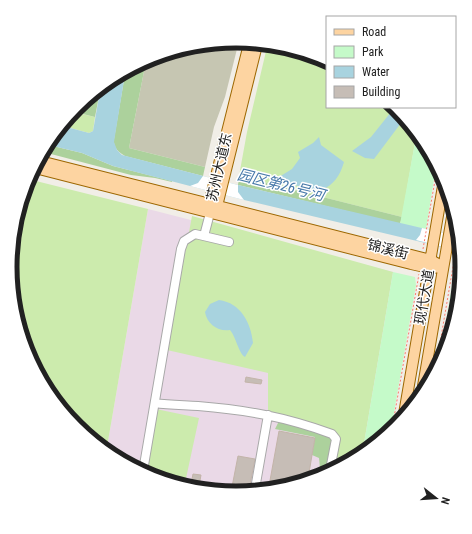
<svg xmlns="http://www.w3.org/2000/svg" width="472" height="534" viewBox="0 0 472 534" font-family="'Roboto Condensed','Noto Sans SC',sans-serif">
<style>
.industrial{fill:#ead9e7}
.construction{fill:#c6c6b2}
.grass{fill:#ccebad}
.forest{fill:#acd19c}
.park{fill:#c5fac9}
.water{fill:#a8d3df}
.pier{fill:#fff}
.building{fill:#c6bdb6;stroke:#c3b4a9}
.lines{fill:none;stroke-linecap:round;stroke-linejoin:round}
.minor-casing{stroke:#a8a8a8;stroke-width:10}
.major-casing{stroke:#9d6700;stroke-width:12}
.path{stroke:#fb7b6e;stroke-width:1;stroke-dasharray:2 2;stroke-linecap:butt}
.minor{stroke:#fff;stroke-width:8}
.major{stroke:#fdd4a1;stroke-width:10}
.labels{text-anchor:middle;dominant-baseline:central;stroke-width:3;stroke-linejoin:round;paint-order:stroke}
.street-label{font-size:14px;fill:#212121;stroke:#fff}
.water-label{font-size:15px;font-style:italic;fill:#487aaa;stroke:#fff}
.rim{fill:none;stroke:#212121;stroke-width:5}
</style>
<rect width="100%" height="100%" fill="#f1eee7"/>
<path class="industrial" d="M148 209 393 272 363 449 322 476 236 493 149 476 107 447Z"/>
<path class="construction" d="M236 41H239L225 97 214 127 205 167 129 148 146 61 150 58Z"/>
<path class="grass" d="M267 47 323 58 327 61V107H396L416 137 402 217 239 176 247 132Z
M73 112 95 117 93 131 89 133 63 126Z
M28 179 148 209 107 447 76 427 27 353 10 267Z
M192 216 393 272 363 449 329 472 335 436 268 415V373L167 350Z
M156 409 199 418 185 483 149 476 143 472Z"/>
<path class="forest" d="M146 61 129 148 205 167 203 176 125 156C118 152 113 147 114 139L125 74Z
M100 91 95 117 83 114 86 101Z
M53 146 82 153 113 166 172 181V182L155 178 131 175 51 154Z
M239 176 402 217 400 224 238 185Z
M285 418 329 433 334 441 330 464 320 468 319 458 312 455 315 437 275 429 278 423Z"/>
<path class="park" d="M416 137 436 167 426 229 400 224Z
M458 251 462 267 445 354 439 363Z
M393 272 415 277 416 285 391 430 363 449Z"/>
<path class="water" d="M125 74 114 142 117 150 122 155 238 185 456 236 459 251 244 200 113 166 82 153 53 146 52 144 63 126 89 133 93 131 100 91Z
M395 107 404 119 374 159 365 158 352 151 371 137Z
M319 137 321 145 344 162C340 176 334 184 321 191L289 184 279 177 292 169 300 158 298 152 313 143Z
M219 300C241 303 251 323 253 343L245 357C239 354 236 337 230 330 218 332 207 324 205 312L210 304Z"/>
<path class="pier" d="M203 176 238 185V192L244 200 190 186 198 183Z
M422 228 456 236 459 251 416 240 420 235Z"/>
<path class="building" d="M246 377 262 380 261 384 245 382Z
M279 431 315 438 312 455 308 479 269 486Z
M238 456 255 459 249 490 236 493 231 492Z
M193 474 201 475 199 486 191 484Z"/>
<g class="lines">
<g class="minor-casing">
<path id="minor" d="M204 236 210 213
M155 403C169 405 183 405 198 406 247 410 286 417 332 434L336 439 330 470
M143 471 181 249 184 241 195 234 229 242
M255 489 268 415"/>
</g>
<g class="major-casing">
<path id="major" d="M40 161 431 260 443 267
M35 168 411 264 429 268 443 267
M213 210 217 206 257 45
M210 211 209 204 249 44
M423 386 452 217
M404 414 444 180"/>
</g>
<path class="path" d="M423 249 437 169
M436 367 457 243
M392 429 419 274"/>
<use href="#minor" class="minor"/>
<use href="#major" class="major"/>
</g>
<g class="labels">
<g class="street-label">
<text transform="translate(219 167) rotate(-77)">苏州大道东</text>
<text transform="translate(388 249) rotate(14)">锦溪街</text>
<text transform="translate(424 297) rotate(-80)">现代大道</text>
</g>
<g class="water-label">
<text transform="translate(281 185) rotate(14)">园区第26号河</text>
</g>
</g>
<path d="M0 0H472V534H0ZM17 267a219 219 0 1 1 438 0a219 219 0 1 1-438 0Z" fill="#fff" fill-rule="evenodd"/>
<path class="rim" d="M17 267a219 219 0 1 1 438 0a219 219 0 1 1-438 0Z"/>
<rect x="326" y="16" width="130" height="92" fill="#ffffff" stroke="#a6a6a6"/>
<rect x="334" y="29" width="20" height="6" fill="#fdd4a1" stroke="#a6a6a6"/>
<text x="362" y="36" font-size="12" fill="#212121">Road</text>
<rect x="334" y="46" width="20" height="12" fill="#c5fac9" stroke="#a6a6a6"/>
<text x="362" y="56" font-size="12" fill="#212121">Park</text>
<rect x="334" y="66" width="20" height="12" fill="#a8d3df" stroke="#a6a6a6"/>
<text x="362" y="76" font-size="12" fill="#212121">Water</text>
<rect x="334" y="86" width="20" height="12" fill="#c6bdb6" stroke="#a6a6a6"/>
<text x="362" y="96" font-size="12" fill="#212121">Building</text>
<g transform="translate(436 498) rotate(107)" stroke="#ffffff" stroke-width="3" paint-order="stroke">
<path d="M0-3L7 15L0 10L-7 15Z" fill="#212121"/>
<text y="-6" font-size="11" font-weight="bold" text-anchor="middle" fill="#212121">N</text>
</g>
</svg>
